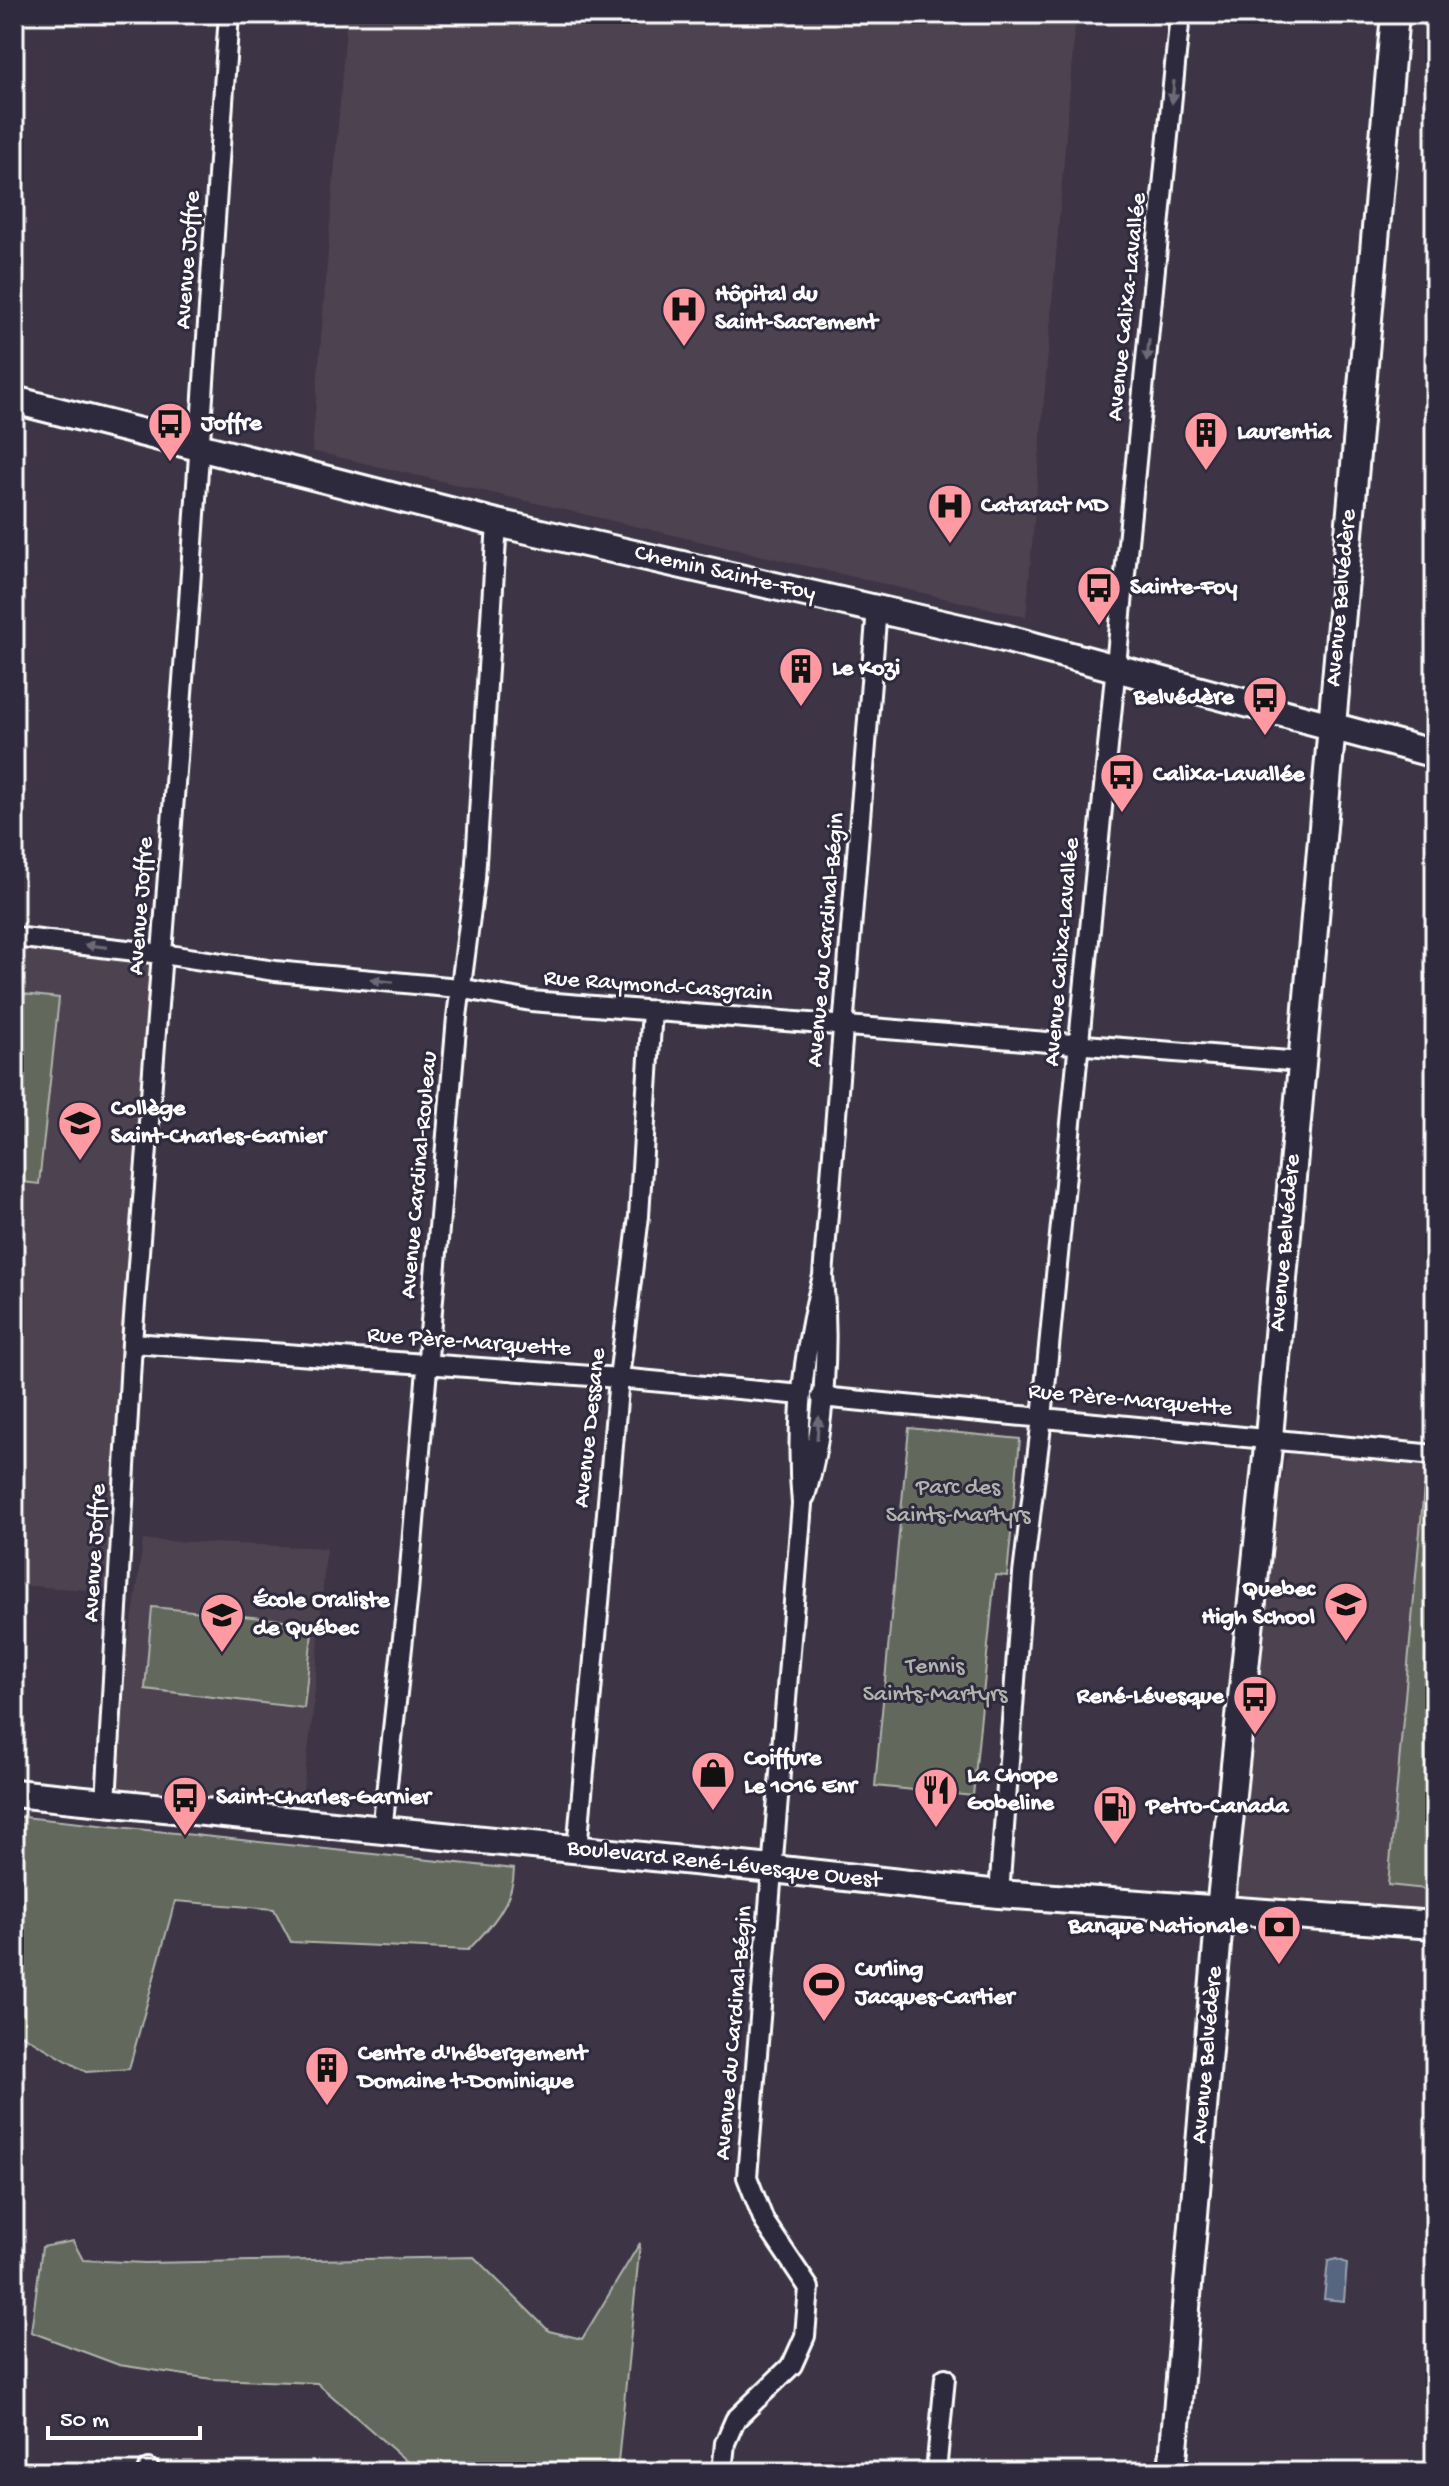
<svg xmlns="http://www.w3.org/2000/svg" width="1449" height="2486" viewBox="0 0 1449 2486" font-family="'Gochi Hand',sans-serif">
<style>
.built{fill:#4e424f}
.green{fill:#62685b;stroke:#b0b4ad;stroke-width:2}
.water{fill:#566580;stroke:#9aa3b3;stroke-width:2}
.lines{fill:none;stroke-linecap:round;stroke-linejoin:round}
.street-casing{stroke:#fff;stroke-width:24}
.secondary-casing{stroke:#fff;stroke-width:32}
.street{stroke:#2f2a3d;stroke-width:18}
.secondary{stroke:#2f2a3d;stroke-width:26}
.oneway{fill:#6d6a77}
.labels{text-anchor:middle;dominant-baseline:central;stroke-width:6;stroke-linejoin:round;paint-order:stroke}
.street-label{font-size:24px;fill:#fff;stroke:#2f2a3d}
.poi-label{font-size:24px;font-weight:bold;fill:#fff;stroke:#2f2a3d;text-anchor:start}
.park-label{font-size:24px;fill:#b0b4ad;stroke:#2f2a3d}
</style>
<rect width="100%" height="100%" fill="#3d3545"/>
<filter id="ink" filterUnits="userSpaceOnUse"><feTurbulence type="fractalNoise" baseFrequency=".0125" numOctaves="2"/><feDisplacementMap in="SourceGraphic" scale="16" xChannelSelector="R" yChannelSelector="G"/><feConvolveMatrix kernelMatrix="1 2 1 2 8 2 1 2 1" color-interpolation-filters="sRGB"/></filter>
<g filter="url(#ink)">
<path class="built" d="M347 14H1076L1026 617 312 451Z
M14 936 162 954 118 1592 14 1585Z
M1290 1454 1435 1462V1925L1220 1910 1229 1823 1285 1461Z
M143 1540 326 1548 313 1712 299 1822 106 1803 107 1773 136 1596Z"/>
<path class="green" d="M14 993 59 998 39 1184 14 1181Z
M909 1428 1020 1439 1007 1576 995 1575 973 1796 875 1786Z
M1424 1487 1435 1488V1890L1388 1885Z
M152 1607 313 1623 304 1708 145 1689Z
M14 1816 514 1869C514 1902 490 1928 468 1950L291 1942 274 1909 175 1901 129 2069 86 2072 14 2030V1913L22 1878 14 1877Z
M73 2241 83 2260 145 2263 474 2257 549 2331 582 2339 640 2243 617 2472H419L317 2383 212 2379 119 2365 31 2332 42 2247Z"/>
<path class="water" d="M1336 2259 1347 2263 1344 2301 1324 2299 1328 2261Z"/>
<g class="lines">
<g class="street-casing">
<path id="street" d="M14 937 162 954 275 971 459 988 531 1001 1301 1062
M132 1343 619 1378 802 1395
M821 1397 1435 1455
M805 1496C825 1432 829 1344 823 1276L877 608
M106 1803 132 1343 189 602 229 14
M382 1831 408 1592 457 1017 475 878 497 523
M577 1850 619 1378 639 1216 652 1010
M999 1894 1023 1574 1042 1418 1180 14
M149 2472V2469
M722 2472 725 2443 735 2420 792 2365 805 2336 809 2288 764 2221 747 2177 802 1504C795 1428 803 1350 823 1276
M936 2472 945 2378"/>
</g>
<g class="secondary-casing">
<path id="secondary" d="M14 400 497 523 1004 638 1435 754
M14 1793 773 1869 999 1894 1435 1925
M1172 2472 1220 1910 1269 1437 1395 14"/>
</g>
<use href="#street" class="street"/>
<use href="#secondary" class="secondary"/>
</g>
<defs><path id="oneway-solid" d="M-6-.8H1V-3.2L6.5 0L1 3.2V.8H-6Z" transform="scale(2)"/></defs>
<g class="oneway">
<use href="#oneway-solid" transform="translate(1173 92) rotate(95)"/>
<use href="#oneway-solid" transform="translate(1148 350) rotate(96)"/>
<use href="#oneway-solid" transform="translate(96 946) rotate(-173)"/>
<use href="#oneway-solid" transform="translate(382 981) rotate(-175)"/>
<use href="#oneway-solid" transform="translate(818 1428) rotate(-85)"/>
</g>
</g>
<defs>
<g id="hospital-pin" transform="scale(2.3)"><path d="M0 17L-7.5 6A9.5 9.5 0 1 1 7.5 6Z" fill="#ff9aa2" stroke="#2f2a3d"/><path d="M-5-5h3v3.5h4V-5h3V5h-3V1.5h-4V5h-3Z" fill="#111"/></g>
<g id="bus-pin" transform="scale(2.3)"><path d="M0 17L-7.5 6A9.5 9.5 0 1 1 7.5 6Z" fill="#ff9aa2" stroke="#2f2a3d"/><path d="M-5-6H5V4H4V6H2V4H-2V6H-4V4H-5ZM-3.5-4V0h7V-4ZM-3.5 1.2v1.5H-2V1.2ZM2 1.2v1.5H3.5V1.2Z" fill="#111"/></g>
<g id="building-pin" transform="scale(2.3)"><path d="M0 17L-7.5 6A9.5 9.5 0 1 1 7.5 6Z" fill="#ff9aa2" stroke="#2f2a3d"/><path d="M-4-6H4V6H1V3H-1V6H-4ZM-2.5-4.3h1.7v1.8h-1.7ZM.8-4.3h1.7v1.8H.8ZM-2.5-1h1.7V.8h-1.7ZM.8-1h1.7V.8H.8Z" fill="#111"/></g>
<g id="school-pin" transform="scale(2.3)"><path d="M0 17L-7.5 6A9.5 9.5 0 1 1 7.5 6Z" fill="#ff9aa2" stroke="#2f2a3d"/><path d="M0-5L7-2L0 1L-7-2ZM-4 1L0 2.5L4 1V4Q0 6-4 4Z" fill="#111"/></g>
<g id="shop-pin" transform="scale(2.3)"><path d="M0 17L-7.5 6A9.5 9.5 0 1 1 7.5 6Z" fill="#ff9aa2" stroke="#2f2a3d"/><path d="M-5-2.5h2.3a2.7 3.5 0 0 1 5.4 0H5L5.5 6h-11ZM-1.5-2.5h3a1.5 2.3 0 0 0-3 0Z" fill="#111"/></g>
<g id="restaurant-pin" transform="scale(2.3)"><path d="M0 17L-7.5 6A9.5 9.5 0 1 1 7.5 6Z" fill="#ff9aa2" stroke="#2f2a3d"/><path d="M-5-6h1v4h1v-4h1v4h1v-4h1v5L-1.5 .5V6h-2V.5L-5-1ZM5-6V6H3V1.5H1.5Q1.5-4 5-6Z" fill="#111"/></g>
<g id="fuel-pin" transform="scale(2.3)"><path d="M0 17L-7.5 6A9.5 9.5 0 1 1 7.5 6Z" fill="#ff9aa2" stroke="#2f2a3d"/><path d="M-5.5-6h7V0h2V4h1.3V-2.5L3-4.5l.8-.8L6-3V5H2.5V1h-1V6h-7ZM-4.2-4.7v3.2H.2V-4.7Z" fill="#111"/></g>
<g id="bank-pin" transform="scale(2.3)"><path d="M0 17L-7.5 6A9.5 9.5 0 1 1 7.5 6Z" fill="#ff9aa2" stroke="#2f2a3d"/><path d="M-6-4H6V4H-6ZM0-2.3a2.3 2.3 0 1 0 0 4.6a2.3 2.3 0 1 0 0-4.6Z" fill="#111"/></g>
<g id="stadium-pin" transform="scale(2.3)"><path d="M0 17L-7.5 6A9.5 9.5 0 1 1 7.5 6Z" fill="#ff9aa2" stroke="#2f2a3d"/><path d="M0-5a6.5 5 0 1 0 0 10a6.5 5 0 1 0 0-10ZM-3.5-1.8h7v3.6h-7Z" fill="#111"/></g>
</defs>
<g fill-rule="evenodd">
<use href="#hospital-pin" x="684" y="309"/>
<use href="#bus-pin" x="170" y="424"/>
<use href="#building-pin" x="1206" y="433"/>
<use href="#hospital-pin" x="950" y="506"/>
<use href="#bus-pin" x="1099" y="588"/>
<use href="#building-pin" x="801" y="669"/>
<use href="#bus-pin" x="1265" y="698"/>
<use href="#bus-pin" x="1122" y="775"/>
<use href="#school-pin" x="80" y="1123"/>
<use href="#school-pin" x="1346" y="1604"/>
<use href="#school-pin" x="222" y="1615"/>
<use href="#bus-pin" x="1255" y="1697"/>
<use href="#shop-pin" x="713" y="1773"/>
<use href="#restaurant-pin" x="936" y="1790"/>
<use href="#bus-pin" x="185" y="1798"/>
<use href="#fuel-pin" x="1115" y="1807"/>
<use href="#bank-pin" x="1279" y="1927"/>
<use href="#stadium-pin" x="824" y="1984"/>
<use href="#building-pin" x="327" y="2068"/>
</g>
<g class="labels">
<g class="street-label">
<text transform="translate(189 260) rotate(-86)">Avenue Joffre</text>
<text transform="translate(1128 307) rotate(-84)">Avenue Calixa-Lavallée</text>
<text transform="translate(725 574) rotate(13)">Chemin Sainte-Foy</text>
<text transform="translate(1342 598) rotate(-85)">Avenue Belvédère</text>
<text transform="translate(142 906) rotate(-86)">Avenue Joffre</text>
<text transform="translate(827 940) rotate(-85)">Avenue du Cardinal-Bégin</text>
<text transform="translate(1063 952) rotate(-85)">Avenue Calixa-Lavallée</text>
<text transform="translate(658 987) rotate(4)">Rue Raymond-Casgrain</text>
<text transform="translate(420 1175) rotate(-85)">Avenue Cardinal-Rouleau</text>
<text transform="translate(1286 1243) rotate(-85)">Avenue Belvédère</text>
<text transform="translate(469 1343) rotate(4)">Rue Père-Marquette</text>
<text transform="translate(1130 1401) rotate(5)">Rue Père-Marquette</text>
<text transform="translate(591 1428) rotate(-84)">Avenue Dessane</text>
<text transform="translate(96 1553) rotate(-87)">Avenue Joffre</text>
<text transform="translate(724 1865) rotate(6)">Boulevard René-Lévesque Ouest</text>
<text transform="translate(735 2033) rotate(-85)">Avenue du Cardinal-Bégin</text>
<text transform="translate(1208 2055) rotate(-85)">Avenue Belvédère</text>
</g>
<g class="poi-label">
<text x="715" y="295">Hôpital du<tspan x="715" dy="28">Saint-Sacrement</tspan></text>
<text x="201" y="424">Joffre</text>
<text x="1237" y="433">Laurentia</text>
<text x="981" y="506">Cataract MD</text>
<text x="1130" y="588">Sainte-Foy</text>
<text x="832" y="669">Le Kozi</text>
<text x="1234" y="698" text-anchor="end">Belvédère</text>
<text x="1153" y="775">Calixa-Lavallée</text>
<text x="111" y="1109">Collège<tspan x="111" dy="28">Saint-Charles-Garnier</tspan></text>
<text x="1315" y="1590" text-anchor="end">Quebec<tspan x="1315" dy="28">High School</tspan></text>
<text x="253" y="1601">École Oraliste<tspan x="253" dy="28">de Québec</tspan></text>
<text x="1224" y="1697" text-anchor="end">René-Lévesque</text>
<text x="744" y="1759">Coiffure<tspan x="744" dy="28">Le 1016 Enr</tspan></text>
<text x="967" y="1776">La Chope<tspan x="967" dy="28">Gobeline</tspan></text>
<text x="216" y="1798">Saint-Charles-Garnier</text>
<text x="1146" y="1807">Petro-Canada</text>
<text x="1248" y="1927" text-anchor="end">Banque Nationale</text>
<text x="855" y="1970">Curling<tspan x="855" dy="28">Jacques-Cartier</tspan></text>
<text x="358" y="2054">Centre d'hébergement<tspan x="358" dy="28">Domaine t-Dominique</tspan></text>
</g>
<g class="park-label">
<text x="958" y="1488">Parc des<tspan x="958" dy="28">Saints-Martyrs</tspan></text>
<text x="935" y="1667">Tennis<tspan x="935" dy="28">Saints-Martyrs</tspan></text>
</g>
</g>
<rect width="1449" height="2486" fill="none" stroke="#2f2a3d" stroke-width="48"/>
<rect x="24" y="24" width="1401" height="2438" fill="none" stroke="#fff" stroke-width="3" filter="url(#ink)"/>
<path d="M48 2426v12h152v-12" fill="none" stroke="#ffffff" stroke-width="4"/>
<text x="60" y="2426" font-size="24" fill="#ffffff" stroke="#2f2a3d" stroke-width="6" paint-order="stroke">50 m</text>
</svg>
